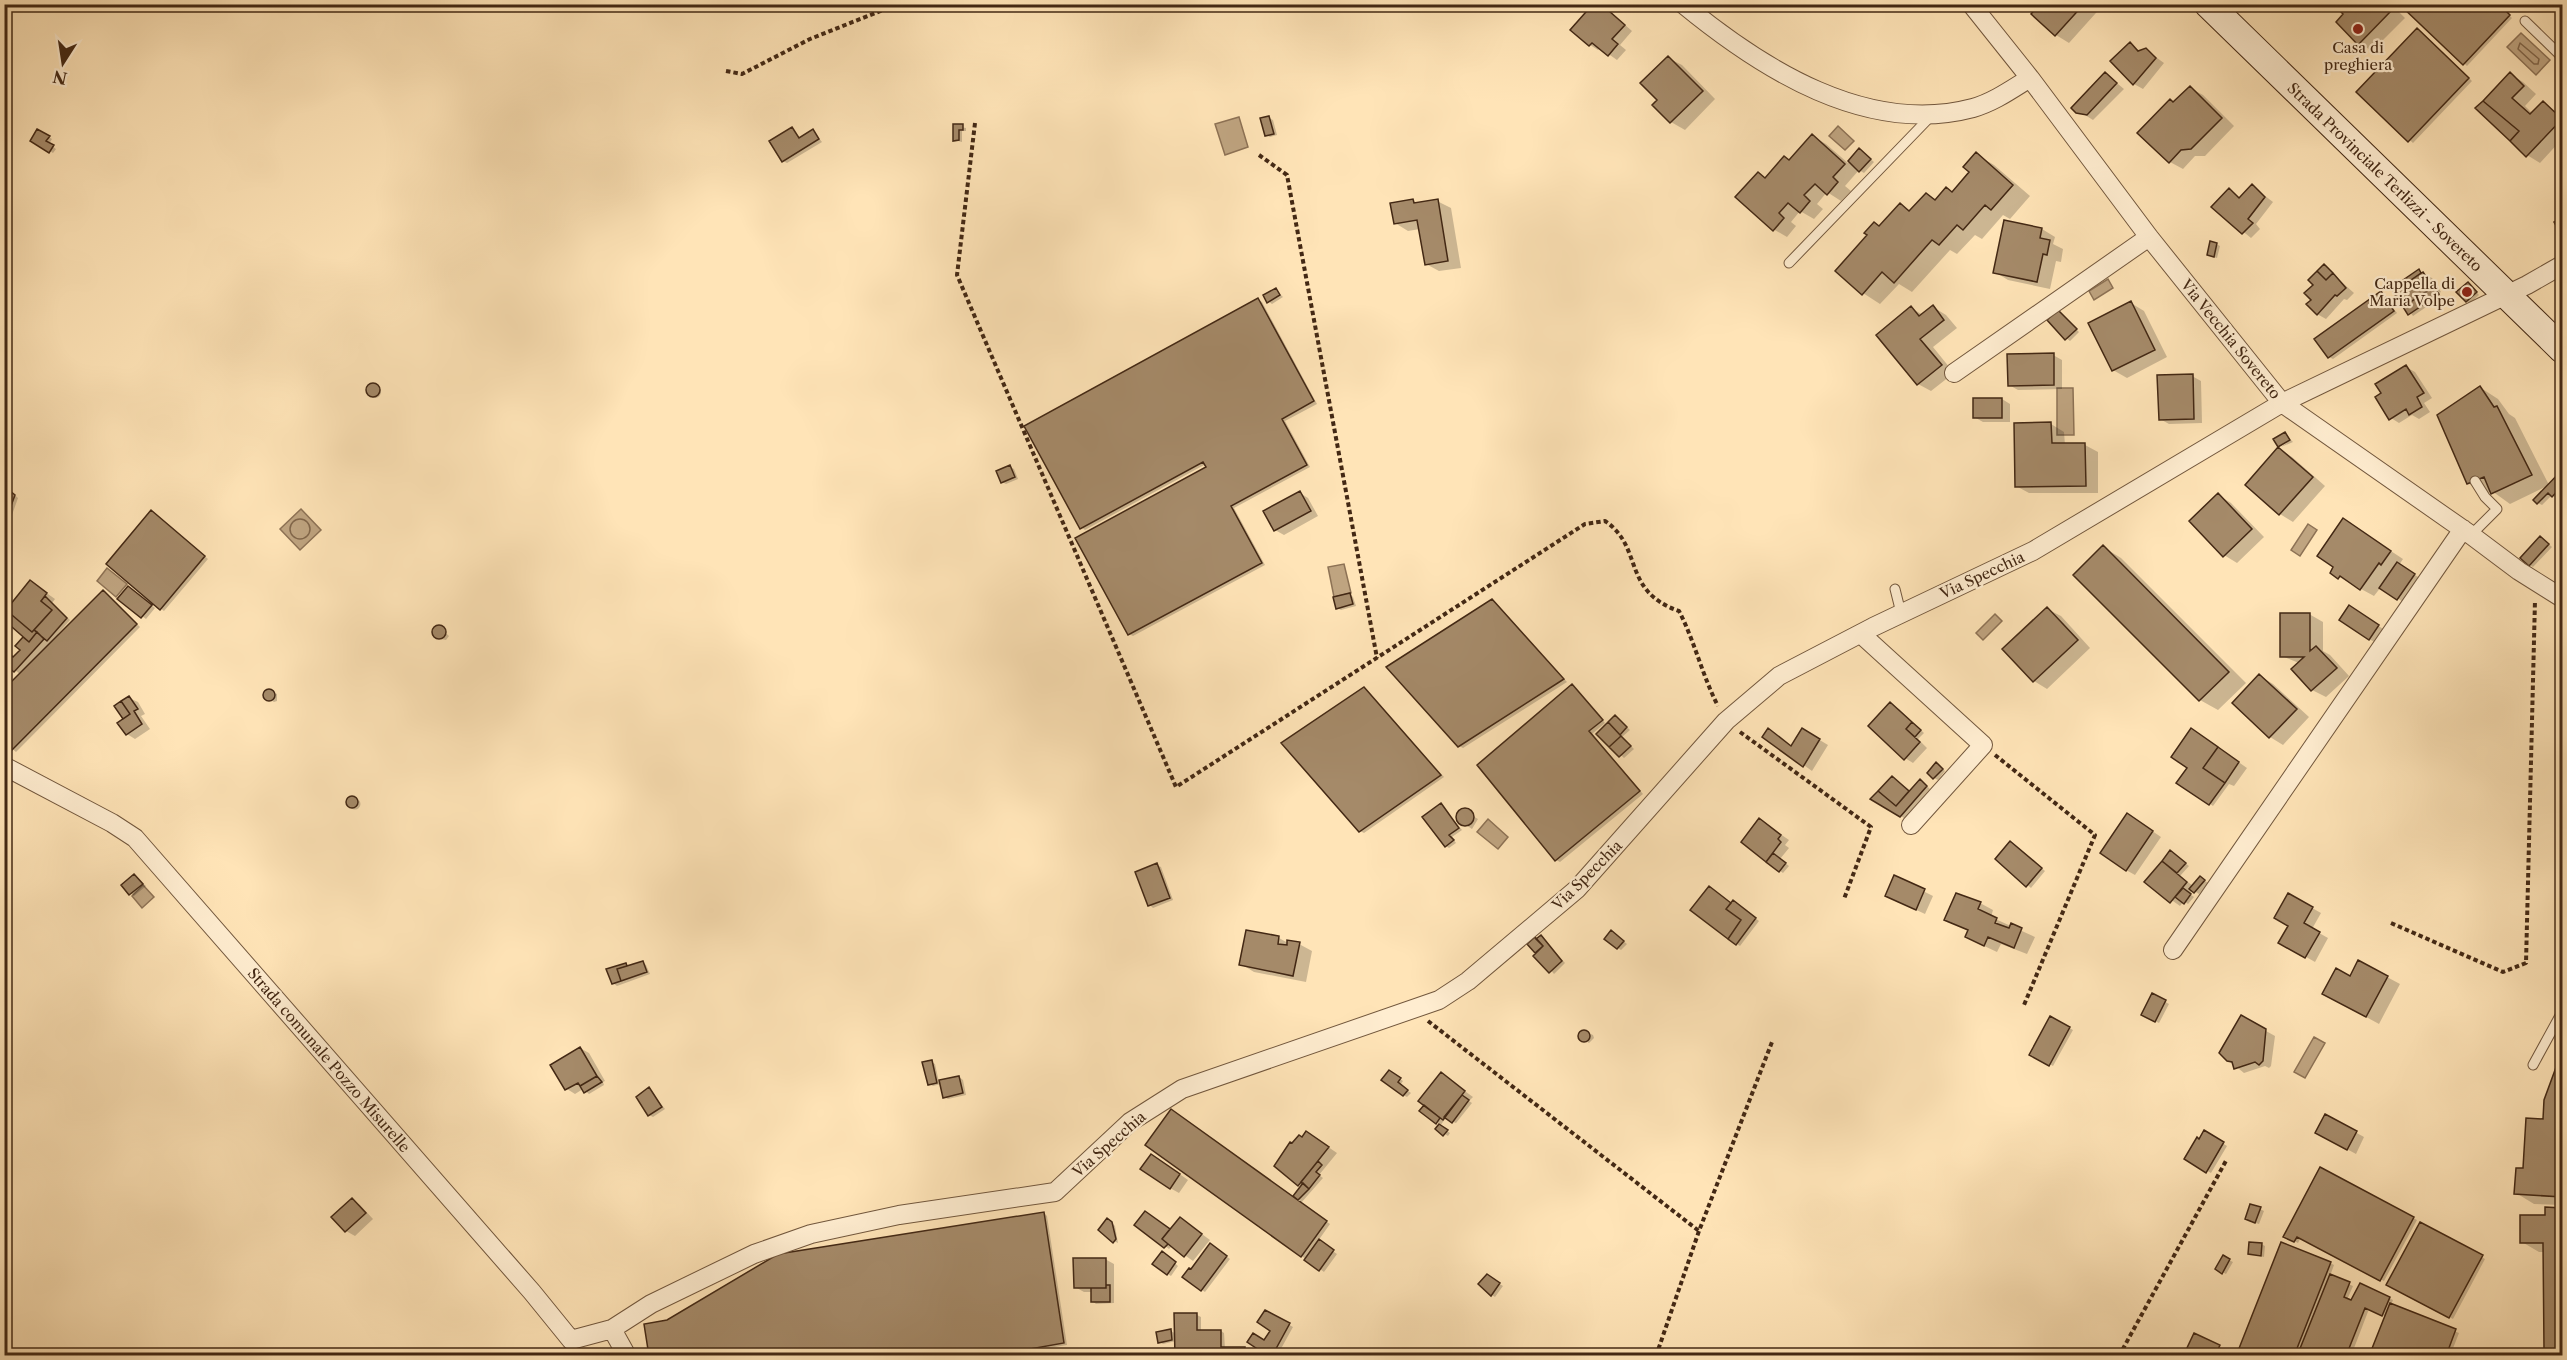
<svg xmlns="http://www.w3.org/2000/svg" width="2567" height="1360" viewBox="0 0 2567 1360" font-family="'Libre Caslon Text',serif">
<style>
.water{fill:#bfa480;stroke:#8d7255;stroke-width:1.5}
.shadow{fill:#0003}
.lines{fill:none;stroke-linecap:round;stroke-linejoin:round}
.shore{stroke:#81664a;stroke-width:1.5}
.building{fill:#a58a69;stroke:#432814;stroke-width:1.5}
.lane-casing{stroke:#72573d;stroke-width:11}
.street-casing{stroke:#72573d;stroke-width:20}
.secondary-casing{stroke:#432814;stroke-width:29}
.path{stroke:#432814;stroke-width:4;stroke-dasharray:4.5 3;stroke-linecap:butt}
.lane{stroke:#ffedd0;stroke-width:9}
.street{stroke:#ffedd0;stroke-width:18}
.secondary{stroke:#ffedd0;stroke-width:27}
.poi-dot{fill:#8f2418;stroke:#ffedd0;stroke-width:2}
.labels{text-anchor:middle;dominant-baseline:central;stroke-width:4.5;stroke-linejoin:round;paint-order:stroke}
.poi-label{font-size:15px;fill:#432814;stroke:#ffedd0}
.street-label{font-size:15px;fill:#432814;stroke:#ffedd0}
</style>
<rect width="100%" height="100%" fill="#ffe4b7"/>
<filter id="stains"><feTurbulence type="fractalNoise" baseFrequency=".00333" numOctaves="4"/><feColorMatrix values="0 0 0 0 .2 0 0 0 0 .09 0 0 0 0 .02 0 0 0 .5 -.17"/></filter>
<radialGradient id="worn" r=".72"><stop offset=".6" stop-color="#630" stop-opacity="0"/><stop offset="1" stop-color="#630" stop-opacity=".3"/></radialGradient>
<path class="water" d="M2521 33 2550 60 2536 75 2507 47Z
M1239 117 1248 147 1225 155 1215 124Z
M1838 126 1854 141 1845 150 1829 136Z
M2108 279 2113 288 2094 300 2089 291Z
M2057 388H2073L2074 435H2057Z
M301 509 321 530 300 550 280 529Z
M2308 524 2317 530 2300 556 2291 550Z
M1344 564 1351 593 1334 597 1328 567Z
M107 568 127 584 116 597 97 581Z
M1995 614 2002 621 1983 640 1976 633Z
M1488 819 1508 837 1498 849 1477 832Z
M143 885 154 897 142 908 132 896Z
M2314 1037 2325 1043 2305 1078 2294 1072Z"/>
<path class="shadow" d="M1556 4H1573L1567 11Z
M1601 4 1632 31 1620 45 1626 50 1617 60 1600 48 1598 50 1590 45Z
M2042 4H2104L2069 43 2056 35Z
M2335 4H2391L2405 18 2372 51 2359 43 2345 14Z
M2498 4 2512 18 2467 66 2464 63Z
M2421 32 2472 81 2413 143 2358 92Z
M2130 44 2141 52 2146 50 2164 63 2143 89 2134 84 2112 61Z
M1668 58 1682 65 1715 99 1685 130 1671 122 1654 105 1659 100Z
M2106 74 2124 89 2093 120 2074 108Z
M2510 74 2523 82 2536 94 2525 106 2533 114 2543 103 2562 117V139L2540 163 2527 155 2477 108Z
M2190 88 2203 95 2234 126 2205 156H2195L2183 169 2170 162 2174 103Z
M1269 118 1273 120 1277 135 1270 137 1266 135Z
M954 126 966 128V131H962V142L954 140Z
M792 129 801 139 813 131 822 142 787 163 783 161Z
M38 131 52 139 49 144 56 149 53 153 32 140Z
M1812 136 1826 144 1848 163 1860 150 1874 162 1864 173 1859 170 1845 186 1851 191 1841 201 1827 192 1817 204 1823 209 1814 219 1800 211 1791 222 1796 226 1787 237 1773 229 1758 173 1766 178 1790 161Z
M1976 154 1994 165 2030 196 2010 219 2003 215 1982 239 1975 235 1957 254 1950 250 1912 292 1899 284 1880 304 1863 293 1880 227 1900 205 1911 211 1926 194 1937 200 1953 193 1971 172Z
M2252 186 2273 202 2256 224 2260 229 2251 238 2213 207 2229 190 2241 198Z
M1413 201 1419 204 1437 201 1451 208 1461 268 1439 271 1426 264 1420 229 1408 231 1395 223Z
M2042 229 2055 237 2053 244 2063 249 2061 262 2056 261 2050 289 2008 280 1995 272Z
M2216 244 2220 246 2217 258 2209 255Z
M2419 271 2432 278 2441 292 2439 293 2441 297 2413 316 2395 292Z
M2336 277 2354 293 2347 300 2344 299 2326 319 2317 314 2313 300Z
M2471 286 2479 295 2470 303 2467 301Z
M1276 290 1283 297 1272 304 1268 301Z
M2381 293 2397 313 2333 359 2329 357 2316 339Z
M1258 300 1262 302 1317 404 1285 421 1310 467 1234 508 1265 565 1133 636 1129 634 1208 468 1206 464 1085 530 1081 527Z
M2131 303 2144 311 2167 357 2127 378 2113 370Z
M1933 307 1946 315 1957 328 1933 347 1954 373 1931 391 1918 384 1911 308 1923 315Z
M2058 312 2079 332 2070 341 2066 338Z
M2053 355 2062 360V389L2018 390 2009 385Z
M2406 367 2415 372 2432 398 2424 403 2430 412 2419 419 2412 415 2399 423 2391 418Z
M2192 376 2201 381 2202 423 2169 424 2160 419Z
M369 392a6 6 0 1 1 12 0a6 6 0 1 1-12 0Z
M2481 388 2498 399 2509 414 2515 418 2549 485 2510 504 2492 491 2486 494 2468 483Z
M2002 399 2010 404V422H1983L1974 417Z
M2051 424 2064 432 2065 445H2085L2098 452V493H2029L2016 486Z
M2291 440 2293 442 2281 447Z
M2278 449 2292 457 2325 486 2293 522 2280 514 2247 485Z
M1010 467 1014 469 1018 479 1006 484 1002 482Z
M2562 473V492L2556 498 2552 495 2542 505 2538 503 2535 500Z
M4 486 18 498 7 529 4 528Z
M1300 493 1308 498 1318 516 1284 535 1275 530Z
M2218 495 2231 503 2264 537 2237 563 2224 555Z
M155 514 208 559 164 611 160 608Z
M2344 520 2403 559 2399 565 2423 580 2406 604 2381 587 2374 596 2339 577 2336 566Z
M2544 540 2552 547 2533 567 2530 565Z
M2103 547 2121 558 2246 683 2218 710 2200 700 2075 575Z
M31 582 55 599 52 603 70 620 58 634 60 635 107 594 140 627 16 752 4 742 21 675 4 661 7 653 15 657 30 641 4 618V614Z
M132 590 155 608 146 619 120 599Z
M1350 594 1353 597 1356 606 1341 610 1337 608Z
M1492 601 1567 682 1463 748 1459 746Z
M2047 609 2061 616 2090 648 2047 689 2034 681Z
M2358 612 2386 631 2378 644 2369 639Z
M2309 614 2323 622V651L2330 655 2349 676 2326 697 2312 690 2299 663 2282 656Z
M436 628H440L449 636 446 640 441 639 433 632Z
M2260 676 2273 684 2309 717 2283 745 2270 737 2234 703Z
M1572 686 1605 723 1592 734 1643 794 1560 862 1556 860Z
M1364 689 1444 777 1364 833 1360 831Z
M268 690 277 694V701L274 702 264 696Z
M129 698 138 702 145 714 141 716 150 729 135 739 127 734 125 719Z
M1890 704 1899 709 1924 733 1918 739 1927 748 1913 763 1905 758Z
M1619 719 1630 730 1622 737 1634 749 1624 758 1599 734Z
M1803 730 1828 745 1812 771 1764 736 1777 735 1792 747Z
M2227 754 2247 768 2234 786 2229 784 2213 806 2179 782 2189 767Z
M1940 766 1945 771 1938 780 1934 778Z
M1892 777 1911 791 1924 783 1930 789 1904 818 1873 798Z
M349.5 804a5.5 5.5 0 1 1 11 0a5.5 5.5 0 1 1-11 0Z
M1441 805 1462 830 1452 837 1456 843 1449 848 1446 846Z
M1462 810 1478 819 1472 829 1457 819Z
M1760 820 1789 840 1785 845 1789 848 1780 859 1789 866 1783 873 1743 842Z
M2136 820 2161 837 2135 875 2126 870Z
M2014 845 2045 871 2031 888 1997 859Z
M2171 852 2189 866 2180 876 2193 886 2204 880 2208 883 2199 894 2193 890 2190 894 2194 897 2188 904 2184 901 2180 906 2146 882Z
M1157 865 1161 867 1173 900 1153 908 1150 905Z
M135 876 146 886 134 896 123 886Z
M1895 877 1933 896 1925 914 1895 900Z
M2289 895 2321 913 2312 929 2328 938 2315 962 2280 942 2290 926Z
M1980 903 1993 910 1991 917 2035 937 2027 954 2001 944 1997 952 1980 944 1969 931 1946 919Z
M1732 904H1737L1759 921 1740 946 1737 944Z
M1615 934 1627 944 1621 950 1618 948Z
M1541 936 1565 963 1554 974 1529 944Z
M1279 938 1288 943 1299 944 1312 951 1306 982 1254 972 1241 964Z
M643 962 646 965 650 974 617 986 613 983 626 964 630 967Z
M2387 977 2400 984 2379 1024 2337 1001 2351 978Z
M2153 995 2169 1004 2159 1023 2143 1015Z
M2241 1017 2275 1036 2271 1066 2269 1068 2265 1066 2244 1073 2228 1060Z
M2051 1018 2073 1030 2053 1066 2031 1054Z
M1584 1031 1593 1035 1594 1038 1589 1043 1579 1036Z
M580 1048 589 1053 605 1081 603 1082 604 1085 589 1094 583 1089 575 1094 567 1089Z
M2562 1057V1205L2534 1204 2516 1193 2544 1121 2545 1100Z
M931 1062 935 1064 939 1082 959 1077 963 1080 966 1095 948 1099 944 1097 941 1084 933 1086 929 1084Z
M1393 1074 1403 1081 1400 1085 1411 1093 1407 1097 1403 1095Z
M1441 1074 1473 1097 1469 1101 1472 1103 1456 1123 1445 1119 1440 1126 1450 1133 1448 1136 1437 1129 1440 1124 1421 1110Z
M649 1089 665 1109 653 1117 649 1115Z
M2326 1116 2364 1137 2356 1154 2317 1133Z
M2204 1132 2227 1146 2211 1173 2186 1159Z
M1315 1138 1337 1153 1319 1175 1323 1178 1301 1203 1330 1224 1318 1241 1337 1254 1324 1272 1147 1145 1293 1197 1302 1186 1276 1166 1292 1145Z
M1160 1160 1188 1180 1179 1193 1170 1188Z
M2320 1169 2417 1220 2384 1281 2301 1237 2298 1243 2285 1236Z
M352 1200 360 1205 373 1219 355 1236 346 1231 333 1217Z
M2260 1209 2264 1211 2259 1224 2250 1221Z
M2547 1209H2562V1356H2558L2545 1348V1252H2539L2522 1242 2547 1216Z
M1044 1213 1047 1216 1067 1345 1001 1356H651L668 1321Z
M1149 1215 1170 1231 1180 1218 1210 1240 1193 1261 1172 1246 1169 1249 1165 1246Z
M1111 1222 1115 1226 1118 1243 1114 1241Z
M2420 1224 2485 1259 2453 1319 2388 1284Z
M2261 1244 2265 1246 2264 1257 2250 1253Z
M1214 1247 1230 1259 1205 1292 1202 1290Z
M1166 1255 1178 1266 1171 1276 1168 1274Z
M2223 1257 2233 1262 2226 1274 2217 1269Z
M1105 1259 1114 1264V1303L1096 1304 1092 1301V1292H1084L1075 1287Z
M2330 1263 2334 1265 2330 1276 2353 1286 2347 1300 2352 1302 2389 1298 2393 1300 2391 1305 2459 1333 2450 1356H2371L2386 1317 2369 1309 2351 1356H2237Z
M1487 1276 1503 1286 1495 1297 1492 1295Z
M1266 1312 1293 1327 1277 1356H1270L1264 1342 1272 1331Z
M1197 1315 1201 1317V1332L1221 1331 1224 1333 1225 1349 1245 1348 1249 1351V1356H1177L1176 1341 1163 1344 1159 1342 1171 1331 1176 1334Z
M2195 1335 2228 1351 2226 1356H2198Z"/>
<g class="lines">
<path class="shore" d="M2520 43 2539 59 2538 64H2534L2518 49Z
M290 529a10 10 0 1 1 20 0a10 10 0 1 1-20 0Z"/>
</g>
<path class="building" d="M1593 4H1601L1625 25 1612 39 1618 44 1608 56 1592 43 1589 46 1570 30Z
M2040 4H2084L2055 36 2031 14Z
M2333 4H2387L2392 10 2358 45 2336 22 2343 14Z
M2399 4H2499L2510 15 2463 65Z
M2417 28 2469 78 2408 142 2356 92Z
M2130 42 2138 51 2146 48 2156 58 2133 85 2110 61Z
M1668 56 1703 91 1670 123 1652 105 1657 100 1640 83Z
M2105 72 2117 83 2087 115 2076 113 2071 108Z
M2510 72 2524 86 2512 98 2530 114 2543 101 2562 119 2526 157 2510 141 2519 131 2483 101Z
M2190 86 2222 118 2191 149 2181 150 2169 163 2137 133 2170 99 2173 102Z
M2483 101 2519 131 2510 141 2475 108Z
M1269 116 1274 134 1265 136 1260 118Z
M953 124H963V130H959V140L953 141Z
M792 127 799 138 813 129 819 139 782 162 769 141Z
M37 129 50 136 46 141 54 145 49 153 30 141Z
M1812 134 1845 164 1833 177 1838 182 1827 195 1815 184 1804 195 1810 201 1800 213 1788 203 1779 213 1784 218 1773 231 1735 197 1758 172 1765 178 1784 156 1789 160Z
M1859 148 1871 159 1859 172 1848 161Z
M1976 152 2013 185 1991 210 1985 205 1963 230 1957 225 1939 245 1932 240 1894 283 1882 272 1862 295 1835 271 1867 235 1864 233 1874 222 1879 226 1900 203 1909 211 1926 193 1935 200 1946 187 1952 192 1969 172 1963 167Z
M2252 184 2265 197 2248 219 2253 223 2242 234 2211 207 2229 188 2239 198Z
M1413 199 1414 203 1438 199 1448 261 1425 265 1417 220 1394 224 1390 203Z
M2562 217V237L2554 222Z
M2004 220 2042 228 2040 238 2050 240 2047 255 2043 254 2037 282 1993 273Z
M2210 241 2217 243 2214 257 2207 255Z
M2324 264 2333 273 2326 280 2317 271Z
M2419 269 2421 273 2395 291 2393 287Z
M2317 271 2326 280 2333 273 2346 288 2337 296 2335 295 2317 315 2306 304 2311 300 2304 293 2313 285 2308 280Z
M2423 272 2433 287 2403 307 2393 292Z
M2468 282 2477 292 2466 302 2456 292Z
M2433 287 2439 294 2408 315 2403 307Z
M1276 288 1280 295 1267 303 1263 295Z
M2381 291 2394 311 2328 358 2314 339Z
M1258 298 1314 401 1282 419 1307 465 1231 506 1262 563 1128 635 1075 538 1206 467 1203 462 1080 529 1024 426Z
M2131 301 2155 350 2112 371 2088 323Z
M1933 305 1944 320 1920 339 1942 365 1917 385 1876 335 1911 306 1919 316Z
M2058 310 2077 329 2065 340 2047 320Z
M2054 353V385L2008 386 2007 354Z
M2406 365 2424 393 2417 397 2422 407 2409 415 2406 409 2389 420 2375 397 2381 393 2375 384Z
M2193 374 2194 419 2159 420 2157 375Z
M366 390a7 7 0 1 1 14 0a7 7 0 1 1-14 0Z
M2480 386 2494 407 2497 406 2532 475 2491 494 2484 477 2467 484 2437 415Z
M1973 398H2002V418H1973Z
M2051 422 2052 443H2085L2086 486 2015 487 2014 423Z
M2285 432 2290 440 2278 447 2273 439Z
M2278 447 2313 477 2279 515 2245 485Z
M1010 465 1015 477 1001 483 996 471Z
M2562 470V486L2552 497 2548 493 2537 504 2533 500Z
M4 486 15 495 4 525Z
M1300 491 1311 511 1274 531 1263 511Z
M2218 493 2252 529 2223 557 2189 521Z
M151 510 205 556 160 610 106 564Z
M2343 518 2391 551 2381 565 2379 563 2360 590 2340 576 2338 579 2330 573 2333 567 2317 556Z
M2540 536 2549 544 2529 566 2520 558Z
M2103 545 2229 672 2199 701 2073 575Z
M2397 562 2415 574 2397 600 2379 588Z
M30 580 47 593 41 601 52 610 32 632 6 610Z
M128 586 152 605 141 618 117 599Z
M103 590 137 624 11 751 4 744V689Z
M1350 593 1353 604 1336 609 1333 597Z
M45 596 67 618 47 641 34 630 52 610 41 601Z
M1492 599 1564 679 1458 747 1386 667Z
M2349 605 2379 625 2369 640 2339 620Z
M2047 607 2078 640 2033 682 2002 649Z
M6 610 32 632 34 630 37 632 29 642 4 620Z
M2280 613H2310V651L2316 646 2337 668 2311 691 2291 669 2304 657H2280Z
M432 632a7 7 0 1 1 14 0a7 7 0 1 1-14 0Z
M37 632 44 639 14 672 4 664V653L6 651 13 657 20 650 15 646 23 637 29 642Z
M2259 674 2297 709 2269 738 2232 703Z
M1572 684 1603 720 1589 731 1640 791 1555 861 1477 765Z
M1364 687 1441 775 1359 832 1281 743Z
M263 695a6 6 0 1 1 12 0a6 6 0 1 1-12 0Z
M129 696 138 709 134 711 142 724 126 735 117 723 130 714 121 701Z
M121 701 130 714 123 719 114 706Z
M1890 702 1912 722 1906 729 1920 742 1904 760 1868 726Z
M1615 715 1627 727 1620 735 1608 722Z
M1608 722 1621 736 1609 747 1596 734Z
M1912 722 1921 730 1915 737 1906 729Z
M1768 728 1791 746 1802 728 1820 739 1803 767 1762 737Z
M2191 728 2218 747 2203 768 2225 783 2209 805 2176 783 2187 768 2171 757Z
M1621 736 1631 746 1619 757 1609 747Z
M2218 747 2239 762 2225 783 2203 768Z
M1936 762 1943 769 1933 779 1927 773Z
M1892 776 1909 791 1896 806 1878 791Z
M1920 779 1927 786 1900 817 1870 799 1878 791 1896 806Z
M346 802a6 6 0 1 1 12 0a6 6 0 1 1-12 0Z
M1441 803 1459 828 1449 835 1454 840 1445 847 1422 817Z
M1456 817a9 9 0 1 1 18 0a9 9 0 1 1-18 0Z
M2127 813 2153 831 2126 871 2100 853Z
M1759 818 1781 835 1778 839 1781 842 1766 862 1741 842Z
M2010 841 2042 868 2026 887 1995 859Z
M2170 850 2186 863 2177 873 2162 861Z
M1773 853 1786 863 1779 872 1766 862Z
M2162 861 2187 882 2170 903 2144 882Z
M1157 863 1170 898 1148 906 1135 872Z
M134 874 143 884 129 895 121 885Z
M1894 875 1925 889 1916 910 1885 896Z
M2200 876 2205 880 2194 893 2189 889Z
M1709 886 1731 903 1726 909 1741 920 1728 939 1690 910Z
M2183 888 2191 894 2184 904 2175 897Z
M1956 893 1981 902 1978 909 1997 918 1995 923 2009 928 2011 923 2022 928 2014 948 1988 937 1984 946 1965 937 1968 930 1944 920Z
M2288 893 2313 907 2304 923 2320 932 2305 958 2278 943 2288 926 2274 918Z
M1733 900 1756 918 1736 945 1728 939 1741 920 1726 909Z
M1246 930 1279 936 1278 944 1287 945V940L1300 942 1293 976 1239 965Z
M1611 930 1624 941 1617 949 1604 939Z
M1541 935 1562 961 1549 973 1533 956 1543 946 1536 939Z
M1535 937 1543 946 1535 953 1527 944Z
M2358 960 2388 976 2366 1017 2322 994 2336 968 2350 976Z
M643 961 647 972 621 981 617 969Z
M626 963 627 966 617 969 621 981 612 984 606 969Z
M2152 993 2166 1000 2155 1022 2141 1015Z
M2241 1015 2266 1029 2263 1061 2259 1065 2255 1062 2234 1069 2232 1062 2227 1061 2219 1053Z
M2050 1016 2070 1027 2049 1066 2029 1055Z
M1578 1036a6 6 0 1 1 12 0a6 6 0 1 1-12 0Z
M580 1047 597 1076 580 1086 578 1083 565 1090 550 1065Z
M2562 1051V1197L2514 1194 2516 1168H2523L2526 1118 2543 1119 2544 1100Z
M932 1060 937 1083 928 1085 922 1062Z
M1389 1070 1401 1078 1398 1082 1408 1090 1403 1096 1381 1080Z
M1441 1072 1465 1091 1443 1120 1418 1101Z
M597 1076 602 1082 584 1093 580 1086Z
M959 1076 963 1093 943 1098 939 1080Z
M649 1087 662 1107 648 1116 636 1097Z
M1462 1095 1469 1100 1452 1123 1444 1117Z
M1424 1105 1440 1118 1436 1124 1419 1111Z
M1171 1109 1327 1221 1301 1257 1145 1145Z
M2325 1114 2357 1131 2347 1150 2315 1133Z
M1439 1124 1448 1130 1443 1136 1435 1129Z
M2204 1130 2224 1142 2206 1173 2184 1159 2197 1137 2199 1139Z
M1306 1131 1329 1147 1298 1186 1274 1166 1290 1142 1292 1143 1299 1135 1302 1137Z
M1151 1154 1180 1174 1170 1189 1140 1169Z
M1318 1161 1322 1165 1316 1172 1320 1175 1309 1189 1301 1182Z
M2320 1167 2414 1217 2380 1281 2297 1237 2294 1242 2283 1237Z
M1303 1183 1309 1189 1298 1200 1293 1196Z
M352 1198 366 1213 345 1232 331 1217Z
M2250 1204 2261 1207 2255 1223 2245 1219Z
M2545 1207 2562 1208V1349H2544L2543 1243H2520V1215H2545Z
M1145 1211 1170 1229 1162 1239 1168 1244 1164 1248 1134 1225Z
M1044 1212 1064 1343 990 1356H649L644 1324 667 1320 778 1254Z
M1180 1217 1202 1234 1184 1257 1162 1239Z
M1107 1218 1112 1222 1116 1239 1113 1243 1098 1230Z
M2420 1222 2483 1255 2449 1318 2386 1285Z
M1319 1239 1334 1250 1319 1271 1304 1260Z
M2249 1242 2262 1243 2261 1256 2248 1254Z
M2281 1242 2331 1262 2294 1356H2236Z
M1210 1243 1227 1256 1201 1291 1182 1277 1189 1268 1191 1269Z
M1162 1251 1176 1262 1167 1275 1152 1264Z
M2223 1255 2230 1259 2222 1274 2215 1269Z
M1073 1258H1106V1288H1074Z
M1487 1274 1500 1283 1491 1296 1478 1284Z
M2330 1274 2350 1282 2344 1297 2351 1300 2360 1283 2390 1297 2382 1316 2365 1308 2346 1356H2297Z
M1106 1285H1110V1302H1091V1288H1106Z
M2390 1303 2456 1329 2446 1356H2369Z
M1265 1310 1290 1323 1272 1356H1268L1247 1342 1253 1333 1264 1340 1270 1331 1257 1322Z
M1174 1313H1197V1330H1221V1347H1245V1356H1175Z
M1171 1329 1172 1340 1158 1343 1156 1332Z
M2194 1333 2220 1345 2215 1356H2197L2186 1350Z"/>
<g class="lines">
<g class="lane-casing">
<path id="lane" d="M2525 21 2562 57
M1789 263 1932 115
M2471 535 2497 509 2485 497 2475 481
M1895 589 1901 613
M2533 1065 2562 1012"/>
</g>
<g class="street-casing">
<path id="street" d="M1683 4C1762 69 1867 136 1973 108 1994 102 2012 89 2030 78
M1971 4 2030 78 2149 237 2282 403 2471 535 2519 571 2562 598
M1954 373 2149 237
M1861 634 1983 745 1911 825
M4 766 112 823 135 838 532 1292 571 1340 612 1329 627 1356
M2173 950 2463 529
M612 1329 651 1304 754 1254 811 1234 899 1215 1055 1192 1130 1122 1182 1089 1439 1000 1468 981 1577 889 1726 721 1779 676 1873 627 2033 551 2282 403 2527 285 2562 265"/>
</g>
<g class="secondary-casing">
<path id="secondary" d="M2208 4 2562 349"/>
</g>
<path class="path" d="M726 71 742 74 810 39 898 4
M975 123 957 275 1176 787 1585 524 1605 521C1644 547 1621 591 1679 611 1695 642 1702 675 1718 706
M1259 155 1287 175 1377 658
M1740 732 1871 827 1844 899
M1995 755 2095 835 2024 1005
M2391 923 2503 972 2526 963 2535 600
M1428 1021 1699 1231
M1656 1356 1699 1231 1772 1042
M2119 1356 2227 1159"/>
<use href="#lane" class="lane"/>
<use href="#street" class="street"/>
<use href="#secondary" class="secondary"/>
</g>
<g class="poi-dot">
<circle cx="2358" cy="29" r="6"/>
<circle cx="2467" cy="292" r="6"/>
</g>
<g class="labels">
<g class="poi-label">
<text x="2358" y="47">Casa di<tspan x="2358" dy="17">preghiera</tspan></text>
<text x="2455" y="283" text-anchor="end">Cappella di<tspan x="2455" dy="17">Maria Volpe</tspan></text>
</g>
<g class="street-label">
<text transform="translate(2385 177) rotate(44)">Strada Provinciale Terlizzi - Sovereto</text>
<text transform="translate(2231 339) rotate(51)">Via Vecchia Sovereto</text>
<text transform="translate(1982 575) rotate(-25)">Via Specchia</text>
<text transform="translate(1587 875) rotate(-45)">Via Specchia</text>
<text transform="translate(329 1060) rotate(49)">Strada comunale Pozzo Misurelle</text>
<text transform="translate(1109 1144) rotate(-41)">Via Specchia</text>
</g>
</g>
<rect width="2567" height="1360" fill="none" stroke="#ffe4b7" stroke-width="24"/>
<rect x="6" y="6" width="2555" height="1348" fill="none" stroke="#432814" stroke-width="3"/>
<rect x="12" y="12" width="2543" height="1336" fill="none" stroke="#432814" stroke-width="1.5"/>
<g transform="translate(63 63) rotate(192)" stroke="#ffedd0" stroke-width="4.5" paint-order="stroke">
<path d="M0-4.5L10 22L0 15L-10 22Z" fill="#432814"/>
<text y="-9" font-size="16" font-weight="bold" text-anchor="middle" fill="#432814">N</text>
</g>
<rect width="100%" height="100%" filter="url(#stains)"/>
<rect width="100%" height="100%" fill="url(#worn)"/>
</svg>
